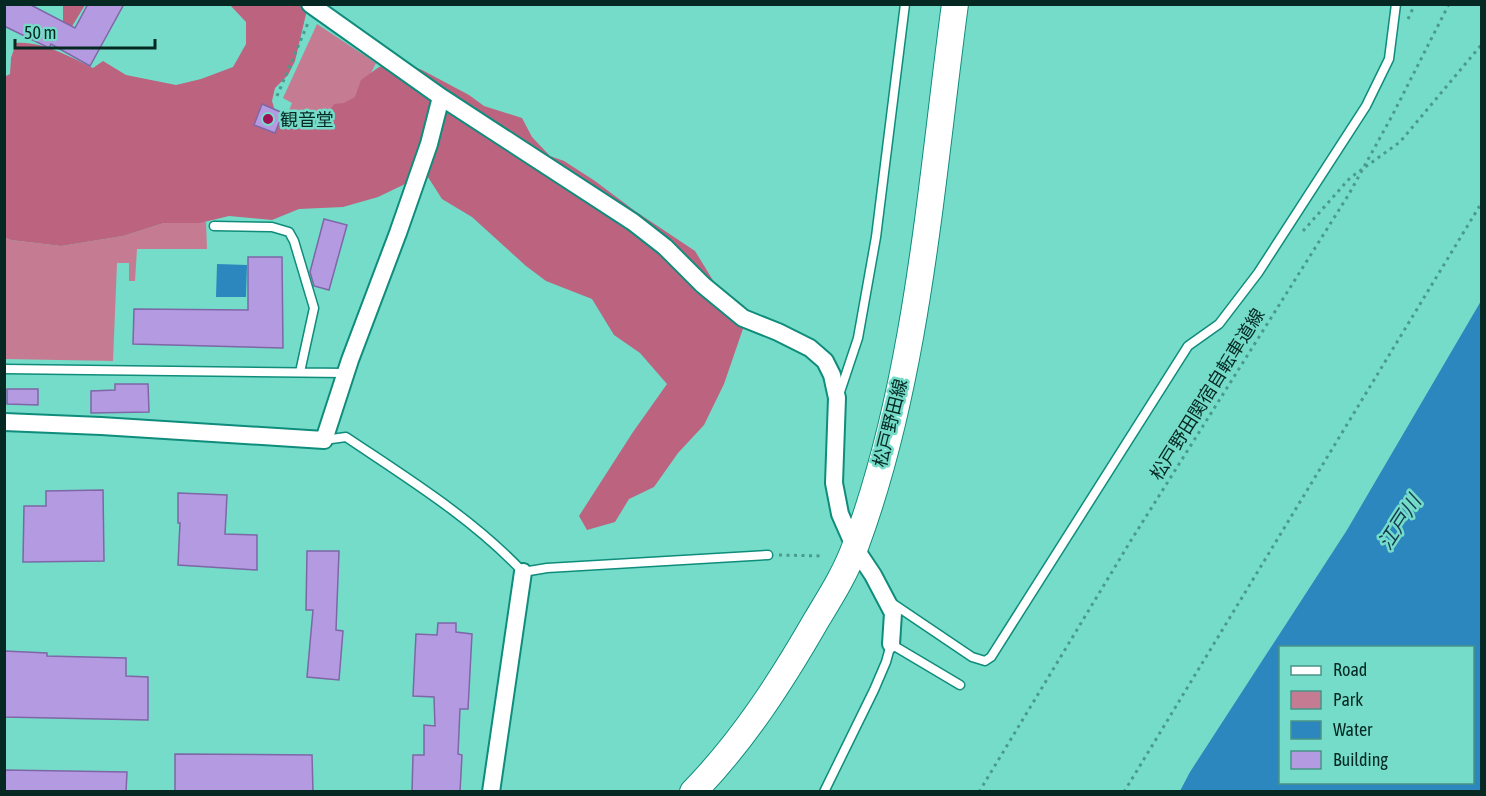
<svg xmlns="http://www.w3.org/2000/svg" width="1486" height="796" viewBox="0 0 1486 796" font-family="'Asap Condensed','Noto Sans JP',sans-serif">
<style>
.green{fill:#c57c92}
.forest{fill:#bc6380}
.water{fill:#2b87be;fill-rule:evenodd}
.building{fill:#b49be1;stroke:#7e66a7;stroke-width:1.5}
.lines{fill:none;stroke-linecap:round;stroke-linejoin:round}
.lane-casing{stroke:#0f8c7b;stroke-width:11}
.street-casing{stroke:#0f8c7b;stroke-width:20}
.primary-casing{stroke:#0f8c7b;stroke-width:28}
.path{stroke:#4b9a8c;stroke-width:3;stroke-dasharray:3 4.5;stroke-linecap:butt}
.lane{stroke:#fff;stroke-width:8}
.street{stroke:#fff;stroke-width:16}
.primary{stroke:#fff;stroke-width:26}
.poi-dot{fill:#a00e55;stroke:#74dcc8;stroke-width:2}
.labels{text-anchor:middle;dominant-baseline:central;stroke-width:5;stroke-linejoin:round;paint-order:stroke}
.poi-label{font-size:18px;fill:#052823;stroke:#74dcc8;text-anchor:start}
.street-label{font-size:18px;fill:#052823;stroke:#74dcc8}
.water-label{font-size:20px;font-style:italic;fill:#163b53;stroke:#74dcc8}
</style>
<rect width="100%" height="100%" fill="#74dcc8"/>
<path class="green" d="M317 24 376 63 348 119 325 109 315 136 284 123 292 103 283 98Z
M206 222 207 249H137L135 281H129V263H117L113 361 5 359 4 237 11 240 61 246 123 236 164 223Z"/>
<path class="forest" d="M63 5H85L71 28 63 25Z
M230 5H298L307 10 295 61 288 75 275 88 272 101 279 125C290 128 303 125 312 130L319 127 334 104 344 103 355 97 361 80 379 67 399 61 422 70 469 95 484 106 522 118 532 137 550 156 564 161 595 181 635 211 695 251 714 282 744 306 747 317 724 384 704 425 678 453 654 487 629 499 615 522 587 530 579 516 633 432 667 384 640 353 614 335 592 299 546 281 526 266 472 217 442 199 426 174 378 197 343 207 299 209 272 220 229 216 200 223H164L123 236 61 246 11 240 4 237V77L10 74 11 58 16 43C43 41 70 57 93 68L103 61 126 75 176 85 201 79 233 67 246 44V22Z"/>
<path class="water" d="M217 264 247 265 246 297H216Z
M1481 301V791H1180L1190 772 1347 530ZM1280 648H1472V782H1280Z"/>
<path class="building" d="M4 4H29L75 28 88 4H124L90 66 51 44 49 48 4 26Z
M262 104 283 113 275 133 254 125Z
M324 219 347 225 329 290 314 286 310 272Z
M248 257H282L283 348 133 344 134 309 248 310Z
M115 384H148L149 412 91 413V391L115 390Z
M7 389H38V405L7 404Z
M103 490 104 561 23 562 24 506H46V491Z
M178 493 227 495 225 534 257 535V570L178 565 180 523H178Z
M307 551H339L336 630 343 631 339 680 307 677 313 610H306Z
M438 623H456V632L472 634 468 709H460L458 754 462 755 460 792H412L413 755H424V725L435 726 434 697 413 696 416 634 437 635Z
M4 651 47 653V656L126 658V676L148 677V720L4 717Z
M175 754 312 755 313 792H175Z
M4 770 127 772 126 792H4Z"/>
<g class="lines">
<g class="lane-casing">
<path id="lane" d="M214 226 272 227 289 232 294 241 314 308 300 372
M4 369 346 373
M840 392 858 338 876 237 905 4
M324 440 346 437C407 478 472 518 523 572L547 568 768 555
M892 603 972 657 985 661 991 657 1188 346 1219 324 1258 273 1366 106 1389 59 1396 4
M824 792 874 690 886 662 891 644 960 685"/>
</g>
<g class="street-casing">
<path id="street" d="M310 4 441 97 633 222 665 247 703 285 743 318 778 332 810 348 825 361 832 375 837 398 834 483 840 514 855 548 873 575 893 613 891 644
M4 422 101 426 324 440 350 360 398 233 429 144 441 97
M491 792 523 572"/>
</g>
<g class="primary-casing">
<path id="primary" d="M693 792C743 741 782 680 817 619 831 596 846 572 855 547 918 378 931 182 955 4"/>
</g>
<path class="path" d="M1408 19 1415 4
M277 96 308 23
M1303 231 1350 178 1400 142 1482 44
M779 555 824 556
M979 792 1130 542 1349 194 1392 116 1449 4
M1124 792 1482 202"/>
<use href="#lane" class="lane"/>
<use href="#street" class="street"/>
<use href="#primary" class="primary"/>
</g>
<circle class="poi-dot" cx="268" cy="119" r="6"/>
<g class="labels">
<g class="poi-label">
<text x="280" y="119">観音堂</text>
</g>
<g class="street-label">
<text transform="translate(1207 394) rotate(-58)">松戸野田関宿自転車道線</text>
<text transform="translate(890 423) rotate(-76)">松戸野田線</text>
</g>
<g class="water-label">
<text transform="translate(1399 522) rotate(-57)">江戸川</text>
</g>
</g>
<rect width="1486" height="796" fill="none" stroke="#052823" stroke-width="12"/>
<rect x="1279" y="646" width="195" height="138" fill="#74dcc8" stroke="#489486" stroke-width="1.5"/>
<rect x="1291" y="666" width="30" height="9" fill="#ffffff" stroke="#489486" stroke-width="1.5"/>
<text x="1333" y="676" font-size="18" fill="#052823">Road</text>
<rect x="1291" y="691" width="30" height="18" fill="#c57c92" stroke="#489486" stroke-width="1.5"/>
<text x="1333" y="706" font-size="18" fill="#052823">Park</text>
<rect x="1291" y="721" width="30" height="18" fill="#2b87be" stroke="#489486" stroke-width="1.5"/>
<text x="1333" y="736" font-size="18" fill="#052823">Water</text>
<rect x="1291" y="751" width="30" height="18" fill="#b49be1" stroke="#489486" stroke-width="1.5"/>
<text x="1333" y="766" font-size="18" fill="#052823">Building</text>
<path d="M15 39v9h140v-9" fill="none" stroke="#052823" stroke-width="3"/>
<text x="24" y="39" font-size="18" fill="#052823" stroke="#74dcc8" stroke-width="4.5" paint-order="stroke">50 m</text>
</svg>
